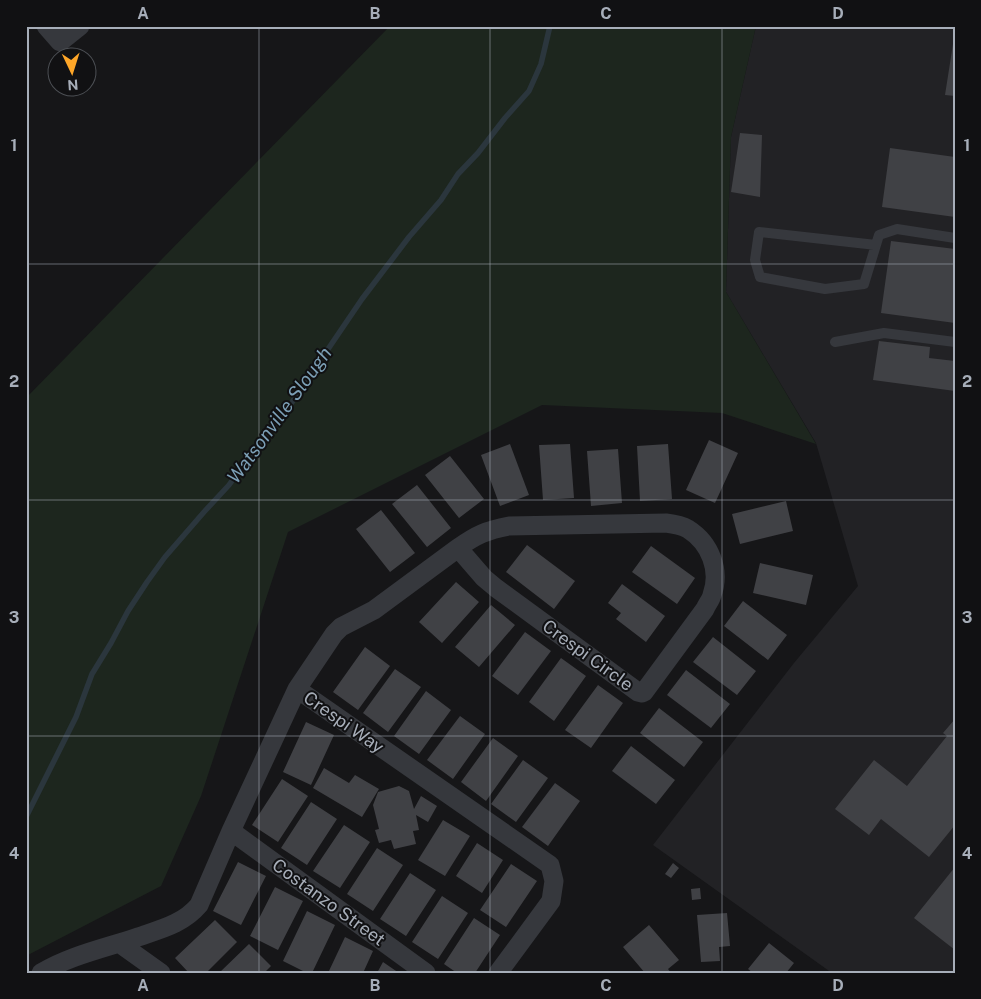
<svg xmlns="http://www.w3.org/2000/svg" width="981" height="999" viewBox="0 0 981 999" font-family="'Public Sans',sans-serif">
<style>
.built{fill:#222225}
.green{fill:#1d261e}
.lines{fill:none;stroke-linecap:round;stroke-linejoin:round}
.stream{stroke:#2b363d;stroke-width:5.5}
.building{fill:#404145}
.lane{stroke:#36383d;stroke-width:10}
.street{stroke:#36383d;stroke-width:19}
.grid{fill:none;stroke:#a7aeb9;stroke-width:1;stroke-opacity:0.55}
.labels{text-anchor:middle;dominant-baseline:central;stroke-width:4;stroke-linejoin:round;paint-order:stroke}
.street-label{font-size:18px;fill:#a7aeb9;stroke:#111113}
.water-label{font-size:19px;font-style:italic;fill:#7c9fb6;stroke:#111113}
.neatline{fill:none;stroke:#a7aeb9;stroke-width:2}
.grid-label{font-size:16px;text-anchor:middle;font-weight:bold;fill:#a7aeb9}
</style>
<rect width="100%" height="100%" fill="#161618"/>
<path class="built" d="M756 26H955V973H832L653 845 794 663 858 586 816 443 726 292 731 137Z"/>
<path class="green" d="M390 26H756L731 137 726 292 816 444 722 413 542 405 288 532 201 796 161 886 26 956V398Z"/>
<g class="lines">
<path class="stream" d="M26 817 76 717 92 674 111 643 128 611 147 582 165 557 204 512 229 485 259 443 284 414 362 299 409 237 441 200 458 174 478 153 505 118 529 91 541 64 550 26"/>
</g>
<path class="building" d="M953 44 955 45V96L945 95Z
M740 133 762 135 760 197 731 192Z
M890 148 955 157V217L882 207Z
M891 241 955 249V323L881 313Z
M879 341 930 347 929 358 955 361V391L873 380Z
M709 440 738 453 715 503 686 490Z
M510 444 529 495 500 506 481 455Z
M570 444 574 498 543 500 539 445Z
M668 444 672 499 640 501 637 446Z
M618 449 622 503 591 506 587 451Z
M450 456 484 499 459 518 425 475Z
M417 485 451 528 427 547 392 504Z
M786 501 793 531 740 544 732 514Z
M381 510 415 553 390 572 356 529Z
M527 545 575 581 554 609 506 572Z
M651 546 695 578 677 604 632 572Z
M760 563 813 575 806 605 753 593Z
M456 582 479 602 442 643 419 622Z
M622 584 665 616 646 642 616 619 621 613 608 603Z
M743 601 787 635 768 660 724 626Z
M491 605 515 625 479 667 455 647Z
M525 632 551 651 518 695 492 676Z
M713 637 756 671 737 695 693 662Z
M365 647 390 666 358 710 333 692Z
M561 658 586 676 554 721 529 702Z
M395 669 421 687 388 732 363 713Z
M686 670 730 704 711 728 667 695Z
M598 685 623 703 591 748 565 730Z
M426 691 451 710 419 754 394 736Z
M659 708 703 742 684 767 640 733Z
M460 716 485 734 453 779 427 760Z
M955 719V825L929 857 881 819 869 835 835 809 874 760 907 786 947 736 943 733Z
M306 722 334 735 311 785 283 772Z
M493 738 518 756 486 801 461 782Z
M631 746 675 780 656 804 612 771Z
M523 760 548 778 516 822 491 804Z
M324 768 349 783 355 775 379 789 362 817 313 788Z
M282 779 308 796 278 842 252 825Z
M555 783 580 801 548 846 522 827Z
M399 786 409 791 414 809 421 796 437 806 428 822 416 815 419 830 413 831 416 844 394 849 391 840 379 843 375 830 379 829 373 805 378 792Z
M311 802 337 819 307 865 281 848Z
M443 820 470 836 445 876 418 860Z
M344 825 370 842 340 888 313 871Z
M477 843 503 860 482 893 456 876Z
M377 848 403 865 373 911 347 894Z
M238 862 266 876 241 925 213 911Z
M673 863 679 868 671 878 665 874Z
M511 864 537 881 506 927 480 910Z
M955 867V950L914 918Z
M410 873 436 890 406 936 380 919Z
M275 887 303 901 278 950 250 936Z
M700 888 701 899 692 900 691 889Z
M442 896 468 913 438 959 412 942Z
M307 911 335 925 312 973H307L283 961Z
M727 913 730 946 719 947 720 961 701 962 697 915Z
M474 918 500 935 475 973H457L444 964Z
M215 920 237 942 206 973H189L175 958Z
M649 925 679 960 668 969 671 973H645L623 947Z
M345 937 373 951 363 973H328Z
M769 943 794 963 786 973H753L748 969Z
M249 944 271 966 264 973H219Z
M383 962 399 973H377Z"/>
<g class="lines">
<path class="lane" d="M876 245 759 232 755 260 760 277 825 289 864 284 879 235 897 229 955 238
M835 342 884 333 955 342"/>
<path class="street" d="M46 26 60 42 80 26
M666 523C674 524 681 525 688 529 710 543 721 570 712 595 711 600 707 604 705 609L644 692 642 693 638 692 496 588 484 578 458 548C476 535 487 530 509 526Z
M297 689 550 865 554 881 551 901 498 973
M231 831 426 973
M119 943 161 973
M41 973C71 955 106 948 138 937 161 929 183 924 199 905L231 831 297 689 334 634 341 627 374 610 458 548"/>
</g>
<path class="grid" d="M259 26V973M490 26V973M722 26V973M26 264H955M26 500H955M26 736H955"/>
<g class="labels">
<g class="street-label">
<text transform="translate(588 655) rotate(36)">Crespi Circle</text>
<text transform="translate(344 722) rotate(35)">Crespi Way</text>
<text transform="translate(329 902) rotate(36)">Costanzo Street</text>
</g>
<g class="water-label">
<text transform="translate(279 415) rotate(-54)">Watsonville Slough</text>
</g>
</g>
<rect width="981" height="999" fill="none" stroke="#111113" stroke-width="55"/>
<g transform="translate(72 72) rotate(176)"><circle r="24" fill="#111113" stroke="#4d5055"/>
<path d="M0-4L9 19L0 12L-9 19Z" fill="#fea628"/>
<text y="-8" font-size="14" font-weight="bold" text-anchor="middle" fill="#a7aeb9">N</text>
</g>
<rect x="28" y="28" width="926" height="944" class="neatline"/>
<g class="grid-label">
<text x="143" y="19">A</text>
<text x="375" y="19">B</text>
<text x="606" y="19">C</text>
<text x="838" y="19">D</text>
<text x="14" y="151">1</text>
<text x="967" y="151">1</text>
<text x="14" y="387">2</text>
<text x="967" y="387">2</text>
<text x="14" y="623">3</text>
<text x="967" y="623">3</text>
<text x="14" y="859">4</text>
<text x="967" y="859">4</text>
<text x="143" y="991">A</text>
<text x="375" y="991">B</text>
<text x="606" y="991">C</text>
<text x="838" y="991">D</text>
</g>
</svg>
